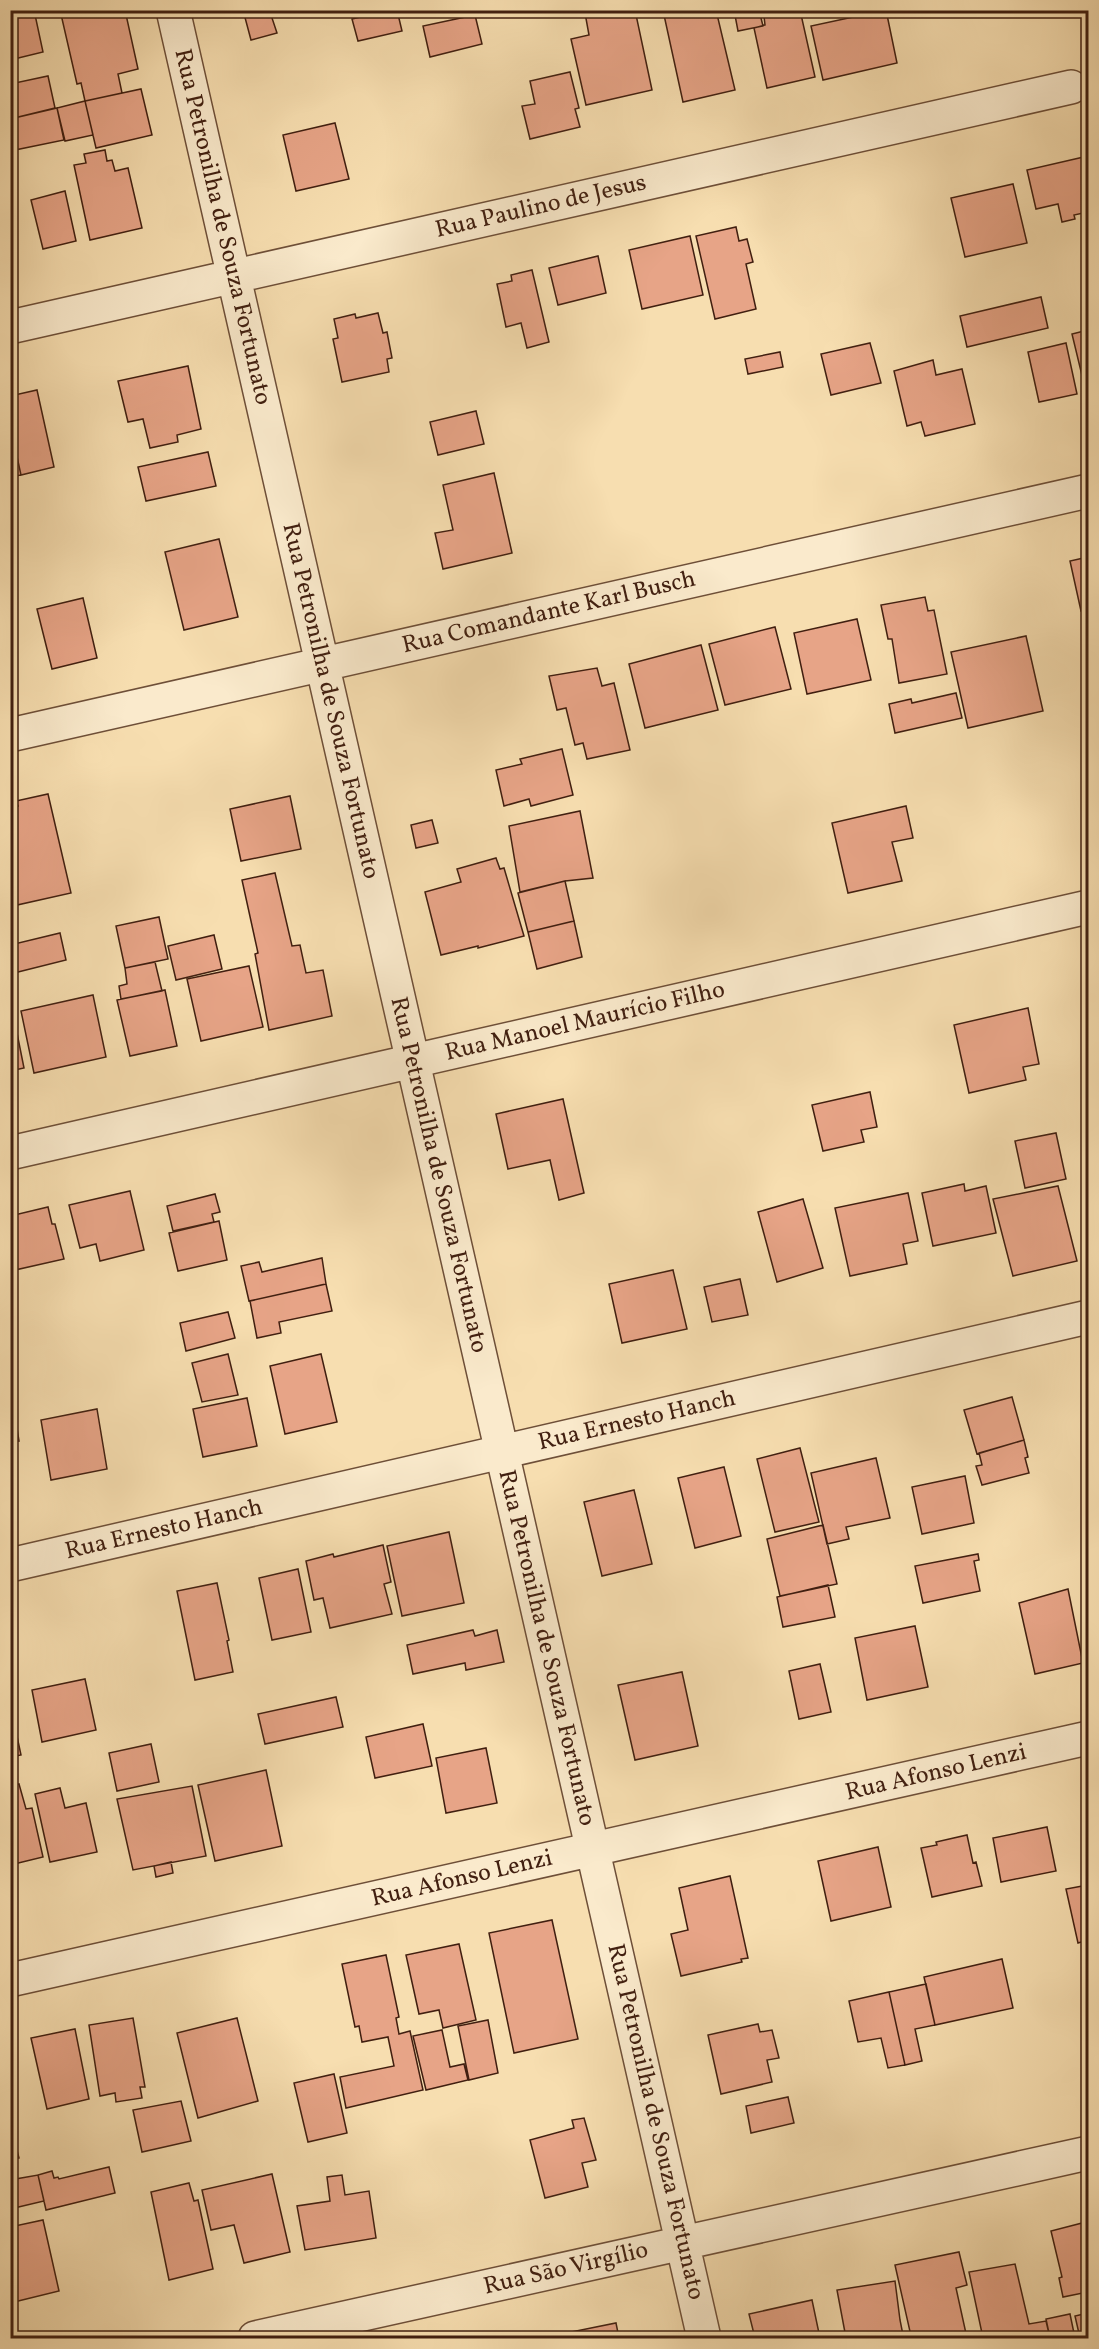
<svg xmlns="http://www.w3.org/2000/svg" width="1099" height="2349" viewBox="0 0 1099 2349" font-family="Vollkorn,serif">
<style>
.building{fill:#e7a487;stroke:#411f10;stroke-width:1.5}
.lines{fill:none;stroke-linecap:round;stroke-linejoin:round}
.minor-casing{stroke:#6e4f38;stroke-width:36}
.minor{stroke:#faeacc;stroke-width:33}
.labels{text-anchor:middle;dominant-baseline:central;stroke-width:4.5;stroke-linejoin:round;paint-order:stroke}
.street-label{font-size:24px;fill:#411f10;stroke:#faeacc}
</style>
<rect width="100%" height="100%" fill="#f7deb0"/>
<filter id="stains"><feTurbulence type="fractalNoise" baseFrequency=".00333" numOctaves="4"/><feColorMatrix values="0 0 0 0 .2 0 0 0 0 .09 0 0 0 0 .02 0 0 0 .5 -.17"/></filter>
<radialGradient id="worn" r=".72"><stop offset=".6" stop-color="#630" stop-opacity="0"/><stop offset="1" stop-color="#630" stop-opacity=".3"/></radialGradient>
<path class="building" d="M10 10H34L43 52 10 60Z
M60 10H125L138 69 118 74 122 93 85 101 81 83 77 84Z
M243 10H286L271 15 277 33 251 40Z
M377 10H397L402 31 358 41 352 19 378 13Z
M595 10H635L652 90 586 105 571 39 589 35 585 13Z
M684 10H716L735 90 683 102 664 15Z
M734 10H759L763 26 738 31Z
M791 10H800L815 77 767 88 754 28 765 25 764 16Z
M886 10 897 63 823 80 811 26Z
M475 15 482 44 430 57 423 26Z
M570 72 579 108 575 109 580 127 530 139 522 106 535 104 530 81Z
M48 76 55 108 10 119V84Z
M141 89 152 135 96 148 85 101Z
M85 101 93 135 65 141 57 108Z
M57 108 64 140 10 151V119Z
M335 123 349 179 296 191 283 135Z
M105 150 107 161 112 160 115 171 128 168 142 228 90 240 74 165 86 163 84 154Z
M1088 156V212L1074 215 1075 219 1062 222 1058 204 1036 209 1027 170Z
M1013 184 1027 243 965 257 951 198Z
M65 191 76 241 43 249 31 200Z
M736 227 739 241 747 239 753 262 746 264 756 309 715 319 696 236Z
M690 236 703 295 642 309 629 250Z
M598 256 606 293 558 305 549 268Z
M532 270 549 342 527 348 521 323 506 327 497 284 512 281 511 275Z
M1041 297 1048 328 967 347 960 316Z
M378 313 383 333 387 332 392 358 387 359 389 372 342 382 333 339 338 338 334 319 355 314 356 318Z
M1088 330V387L1085 388 1072 334Z
M870 343 881 383 831 395 821 354Z
M1066 343 1077 394 1039 402 1028 352Z
M780 352 783 367 748 374 745 359Z
M933 360 936 375 962 369 975 424 925 436 921 422 907 426 894 371Z
M188 366 201 429 177 435 178 442 150 448 143 419 128 422 118 381Z
M37 390 54 467 21 475 10 425V396Z
M476 411 484 444 438 455 430 422Z
M10 425 21 475 10 477Z
M208 452 216 486 146 501 138 467Z
M494 473 512 553 443 569 435 533 453 530 443 485Z
M219 539 238 617 184 630 165 552Z
M1088 557V609L1081 611 1070 561Z
M925 597 928 611 934 610 947 674 899 683 892 639H888L881 605Z
M83 598 97 658 52 669 37 609Z
M857 619 871 680 807 694 794 633Z
M775 627 791 689 725 705 709 644Z
M1026 636 1043 711 968 728 951 652Z
M701 645 718 710 645 728 629 664Z
M597 668 602 686 614 683 630 750 587 759 583 743 575 745 566 708 557 710 549 676Z
M956 693 962 718 895 733 889 704 911 699 912 703Z
M562 749 573 795 531 806 529 799 504 806 496 770 522 764 520 759Z
M48 794 71 893 17 905 10 880V808L18 806 16 801Z
M290 796 301 849 241 861 230 809Z
M906 806 913 838 892 842 902 881 848 893 832 823Z
M580 811 593 878 565 881 520 892 509 826Z
M432 820 438 843 416 848 411 825Z
M496 858 500 869 504 868 524 936 478 948V946L441 955 425 892 461 882 457 869Z
M275 873 292 946 300 945 306 973 323 970 332 1016 269 1030 255 954 258 953 242 880Z
M565 881 574 921 528 932 518 893Z
M159 917 168 959 125 968 116 926Z
M574 921 582 957 537 969 528 932Z
M60 933 66 960 10 974V945Z
M214 935 222 969 176 980 168 946Z
M155 962 162 991 121 999 119 986 127 984 125 968Z
M249 966 263 1027 201 1041 187 979Z
M165 990 177 1046 130 1056 117 1000Z
M93 995 106 1057 34 1073 21 1011Z
M1028 1008 1039 1064 1023 1067 1026 1080 969 1093 954 1025Z
M15 1023 24 1068 10 1071V1024Z
M870 1092 877 1127 861 1130 864 1142 823 1151 812 1105Z
M563 1099 584 1193 559 1200 550 1160 508 1169 496 1114Z
M1056 1133 1066 1179 1025 1188 1015 1141Z
M964 1184 965 1191 986 1186 996 1233 933 1246 922 1193Z
M1058 1186 1077 1261 1013 1276 993 1199Z
M130 1191 144 1250 100 1261 96 1244 80 1248 69 1205Z
M908 1193 918 1241 903 1244 907 1264 850 1276 835 1208Z
M215 1194 220 1212 212 1214 214 1222 173 1231 167 1206Z
M803 1199 823 1268 777 1282 758 1212Z
M48 1207 52 1224H55L64 1259 15 1270 10 1249V1216Z
M219 1221 227 1260 178 1271 169 1233Z
M322 1258 326 1284 249 1301 241 1266 259 1262 262 1272Z
M673 1270 687 1329 622 1343 609 1284Z
M740 1279 748 1315 712 1322 704 1287Z
M326 1284 332 1311 279 1322 281 1333 257 1338 250 1301Z
M228 1312 235 1338 186 1351 180 1323Z
M228 1354 238 1395 202 1402 192 1363Z
M321 1354 337 1422 285 1434 270 1366Z
M10 1383 19 1441 10 1442Z
M1012 1397 1024 1440 977 1454 964 1410Z
M247 1398 257 1446 203 1457 193 1409Z
M97 1409 107 1469 51 1480 41 1420Z
M1024 1440 1028 1457 1025 1458 1029 1473 982 1485 976 1466 982 1465 979 1453Z
M800 1448 819 1522 775 1532 757 1459Z
M876 1458 890 1518 846 1527 849 1539 827 1544 811 1473Z
M724 1467 741 1536 695 1548 678 1478Z
M965 1476 974 1523 922 1534 912 1487Z
M634 1490 652 1564 602 1576 584 1502Z
M823 1525 837 1584 780 1596 767 1539Z
M449 1532 464 1603 402 1616 387 1546Z
M383 1545 391 1582 384 1584 392 1614 330 1628 323 1598 314 1600 306 1561 333 1554 334 1557Z
M978 1554 979 1560 974 1561 980 1591 923 1603 915 1566Z
M298 1569 311 1632 272 1640 259 1578Z
M217 1583 229 1640 227 1641 233 1672 195 1680 177 1591Z
M828 1585 835 1617 783 1627 777 1597Z
M1068 1589 1083 1663 1035 1674 1019 1603Z
M915 1626 928 1687 867 1700 855 1638Z
M473 1630 475 1636 497 1630 504 1662 466 1670 465 1663 413 1674 407 1645Z
M820 1664 831 1712 799 1719 789 1671Z
M682 1672 698 1746 635 1760 618 1685Z
M85 1679 96 1730 42 1742 32 1690Z
M336 1697 343 1727 265 1744 258 1714Z
M423 1724 432 1766 375 1778 366 1737Z
M15 1727 21 1755 10 1757V1728Z
M151 1744 159 1782 117 1791 109 1753Z
M486 1748 497 1803 446 1813 436 1758Z
M266 1770 282 1846 215 1861 198 1785Z
M19 1784 26 1809 32 1808 43 1857 10 1865V1786Z
M192 1786 206 1856 133 1870 117 1799Z
M60 1788 65 1808 86 1803 97 1852 50 1862 35 1794Z
M1047 1827 1056 1871 1001 1882 993 1838Z
M967 1835 973 1863 976 1862 982 1886 932 1897 921 1848 937 1845 936 1842Z
M878 1847 891 1907 831 1921 818 1861Z
M171 1862 173 1873 156 1877 154 1866Z
M730 1876 748 1958 741 1959 742 1962 681 1976 671 1934 688 1930 679 1888Z
M1088 1885V1940L1078 1943 1066 1889Z
M552 1920 578 2039 514 2053 489 1933Z
M459 1944 476 2020 443 2028 439 2010 419 2014 406 1955Z
M386 1955 399 2017 396 2018 399 2034 410 2031 423 2090 346 2108 340 2077 394 2066 388 2037 362 2042 359 2026 355 2027 342 1964Z
M1002 1959 1013 2008 935 2025 924 1977Z
M926 1984 935 2025 915 2029 922 2061 905 2065 889 1992Z
M889 1992 905 2065 888 2068 881 2038 858 2042 849 2001Z
M133 2018 145 2087H140L142 2098 116 2102 115 2093 100 2096 89 2025Z
M237 2018 258 2101 198 2118 177 2033Z
M488 2020 498 2073 469 2080 458 2026Z
M758 2024 760 2032 772 2030 779 2058 767 2060 772 2082 721 2094 708 2035Z
M75 2029 89 2099 47 2109 31 2038Z
M442 2030 450 2067 464 2064 468 2080 426 2090 413 2036Z
M334 2074 347 2133 308 2142 294 2083Z
M788 2097 794 2123 751 2133 746 2106Z
M181 2101 191 2141 142 2152 133 2110Z
M584 2118 596 2160 582 2163 588 2187 545 2198 530 2140 574 2128 572 2120Z
M10 2124 19 2158 10 2160Z
M109 2167 115 2193 46 2210 38 2175 52 2171 54 2178 58 2177 59 2179Z
M272 2174 290 2252 244 2263 234 2225 211 2230 202 2190Z
M38 2175 44 2201 10 2209V2180Z
M342 2175 345 2195 369 2191 376 2238 305 2250 297 2206 330 2201 327 2177Z
M189 2183 194 2201 198 2200 213 2269 169 2280 151 2192Z
M43 2220 59 2291 10 2303V2227Z
M1086 2222 1088 2231V2292L1063 2297 1059 2278 1062 2277 1051 2231Z
M959 2252 967 2285 956 2288 967 2338H914L913 2335 911 2336 895 2265Z
M1015 2264 1029 2324 1046 2321 1050 2338H983L969 2272Z
M895 2281 900 2320 903 2335H906V2338H846L837 2290Z
M812 2300 820 2338H755L749 2314Z
M1088 2313V2338H1080L1075 2316Z
M1070 2314 1075 2338H1050L1046 2319Z
M616 2323 619 2338H567L566 2333Z"/>
<g class="lines">
<g class="minor-casing">
<path id="minor" d="M173 10 704 2338
M10 327 1071 87
M10 735 1088 491
M10 1153 1088 907
M10 1565 1088 1317
M10 1980 1088 1738
M255 2338 1088 2153"/>
</g>
<use href="#minor" class="minor"/>
</g>
<g class="labels">
<g class="street-label">
<text transform="translate(541 207) rotate(-13)">Rua Paulino de Jesus</text>
<text transform="translate(222 227) rotate(77)">Rua Petronilha de Souza Fortunato</text>
<text transform="translate(549 613) rotate(-13)">Rua Comandante Karl Busch</text>
<text transform="translate(330 701) rotate(77)">Rua Petronilha de Souza Fortunato</text>
<text transform="translate(585 1022) rotate(-13)">Rua Manoel Maurício Filho</text>
<text transform="translate(438 1175) rotate(77)">Rua Petronilha de Souza Fortunato</text>
<text transform="translate(637 1421) rotate(-13)">Rua Ernesto Hanch</text>
<text transform="translate(164 1530) rotate(-13)">Rua Ernesto Hanch</text>
<text transform="translate(546 1648) rotate(77)">Rua Petronilha de Souza Fortunato</text>
<text transform="translate(936 1773) rotate(-13)">Rua Afonso Lenzi</text>
<text transform="translate(462 1879) rotate(-13)">Rua Afonso Lenzi</text>
<text transform="translate(655 2122) rotate(77)">Rua Petronilha de Souza Fortunato</text>
<text transform="translate(566 2269) rotate(-13)">Rua São Virgílio</text>
</g>
</g>
<rect width="1099" height="2349" fill="none" stroke="#f7deb0" stroke-width="36"/>
<rect x="12" y="12" width="1075" height="2325" fill="none" stroke="#411f10" stroke-width="3"/>
<rect x="18" y="18" width="1063" height="2313" fill="none" stroke="#411f10" stroke-width="1.5"/>
<rect width="100%" height="100%" filter="url(#stains)"/>
<rect width="100%" height="100%" fill="url(#worn)"/>
</svg>
